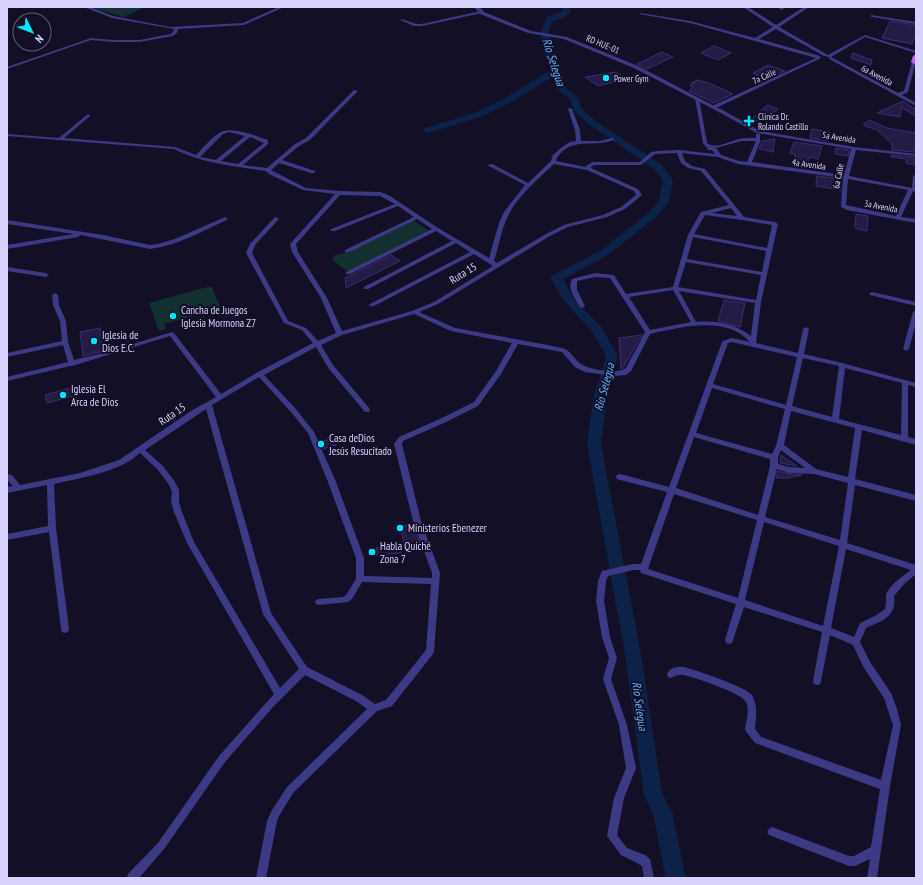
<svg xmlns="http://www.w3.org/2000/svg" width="923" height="885" viewBox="0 0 923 885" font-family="'PT Sans Narrow',sans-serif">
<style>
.green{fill:#12302f}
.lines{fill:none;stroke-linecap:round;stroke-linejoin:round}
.river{fill:#0c2248;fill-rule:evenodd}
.building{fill:#241b47;stroke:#3b2d73}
.minor{fill:#3d3a85;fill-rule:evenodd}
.tertiary{fill:#3d3a85;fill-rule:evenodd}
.primary{fill:#c25bff;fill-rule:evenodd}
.poi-dot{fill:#00e5ff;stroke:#130f26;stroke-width:1.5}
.labels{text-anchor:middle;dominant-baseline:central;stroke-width:4;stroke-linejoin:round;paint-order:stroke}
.far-street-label{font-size:9px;fill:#d9d4ff;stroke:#130f26}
.far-poi-label{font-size:9px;fill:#d9d4ff;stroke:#130f26;text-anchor:start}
.street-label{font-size:11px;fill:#d9d4ff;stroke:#130f26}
.poi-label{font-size:11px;fill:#d9d4ff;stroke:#130f26;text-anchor:start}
.water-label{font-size:12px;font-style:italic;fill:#62b6ff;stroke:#130f26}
</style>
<rect width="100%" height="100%" fill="#130f26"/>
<path class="green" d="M89 7H145L124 17Z
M413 220 429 231 348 272 332 260 335 255 342 254Z
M211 286 221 308 164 324 166 329 159 331 149 303Z"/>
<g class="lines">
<path class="river" d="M561 7H569L571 12 561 19 553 21 548 33 552 43 556 63 563 76 566 88 577 96 582 109 594 120 662 165 673 180 669 202 656 217 608 255 563 279 574 299 602 328 618 356 607 399 601 444 641 654 662 793 672 812 686 878H666L653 814 644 795 625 654 587 444 593 399 606 356 593 333 561 297 551 278 553 275 600 251 648 213 659 201 663 180 654 169 588 124 575 112 570 99 557 89 554 76 508 104 480 117 428 133 423 130 425 128 474 113 502 100 551 70 548 63 544 43 540 33 547 17 563 11Z"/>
</g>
<path class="building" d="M890 21 916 25V34L912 44 882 38Z
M714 46H715L731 53 718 60 701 53Z
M662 52 673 57 647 69 637 64Z
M853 53 872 60 871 65 851 58Z
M768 65 785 71 767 79 753 73Z
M616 72 628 79 598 86 585 77Z
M698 80 709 83 733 94 714 103 689 91 693 87 690 86 694 84 691 83Z
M903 101 916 110V116L902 108 900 117 877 113Z
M767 105 778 109 767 119 763 117 751 124 744 120 749 117 752 119Z
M869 120 887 128 916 133 915 152 892 150V144L877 130 863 125Z
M812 129 830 132 829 141 810 138Z
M775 139 773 152 759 149 762 141Z
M794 142 822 146 818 159 809 157 807 168 793 166 795 154 790 153Z
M836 148 849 150 848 156 835 154Z
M891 155 914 157V165L906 163 907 159 891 157Z
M817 176 841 179V190L816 186Z
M856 214 868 216 867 231 855 228Z
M391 255 400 261 346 288 345 278Z
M724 300 745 303 740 327 718 321Z
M100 328 104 351 83 356 80 332Z
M642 335 623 368 621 369 619 338Z
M78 386 80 394 47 403 45 395Z
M333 438 336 445 323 449 320 442Z
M781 455 797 466 780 463Z
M778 471 789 474 802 475 789 478H776Z
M413 524 420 543 405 546 400 527Z
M401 546V553L376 555V548Z"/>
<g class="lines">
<path class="minor" d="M84 7H90L113 16 170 27 243 23 279 7H284L244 25 178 29 177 33 173 36 139 42H113L91 40 7 69V67L91 38 113 40H139L171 34 173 32 174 29 112 18Z
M443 7H479L477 8H445Z
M743 7H748L776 25 804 7H809L779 27 828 55 865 35 916 51V53L865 37 831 57 898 93 904 91 912 62 916 61 908 92 902 95 916 103V106L829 59V57L824 56 776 29 759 39 820 56 821 58 716 108H712V106L816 58 690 23 639 14 641 13 690 21 755 38 773 27Z
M778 7H782L784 9 781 10Z
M481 11H482V13L422 26H414L400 20 402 19 416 24H422Z
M871 15 916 22V24L872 17H871Z
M354 90 358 91 310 140 299 146 282 160 315 171V173H311L279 163 271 170 306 188 339 191 381 192 390 196 438 228 489 258 499 223 504 212 525 185 487 165 492 164 528 183 551 161 553 155 562 147 570 142 576 141 575 130 568 109 570 108 572 109 580 130 581 141H599L613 138 615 139C599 148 578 138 563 151 560 154 557 156 556 161L586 167 587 165 593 162H640L651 152 658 151 679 150 715 154 712 150H707V149L709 148 706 147 703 143 695 98 697 97 699 98 707 143C715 150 730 141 739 139 744 138 750 138 756 138V134H760V142L752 162 844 175 851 149 757 133 717 111V109H721L760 131 854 147 916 154V156L856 150 849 176 912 188 913 176 916 174V192L913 191 901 217 916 219V223L847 210 841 207 843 178 738 164 718 157 682 153 685 161 692 166 705 169 744 217 775 222 778 224 761 302 756 343 798 353 803 329 806 327 809 329 804 354 842 363 916 383V387L908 385V437L916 439V445L862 430 855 479 916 495V501L855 485 847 543 916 565V574L904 584 894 596C897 617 882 621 866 628L860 642 870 662 891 693 897 709 901 725 890 786 877 878H867L870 859 855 866H849L769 835 767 832 769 829 772 827 849 856H854L871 847 880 789 755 743 745 730C746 721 750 710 746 702 742 693 694 677 683 675 679 674 675 676 671 678L668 677 667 674C669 668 677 666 683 667 694 669 746 687 752 695 758 706 756 717 755 729L761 737 881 780 893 725 884 698 864 668 853 645 830 635 821 681 820 684 817 685 814 684 813 681 822 632 744 607 732 643 729 644 726 643 725 640 736 604 641 573 640 570H633L608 576 606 581 604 601 610 637 617 658 611 679 627 725 636 768 624 798 617 835 627 848 645 855 650 859 654 878H644L642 866 637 863 621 855 607 836 614 798 626 768 619 725 603 679 609 658 602 637 596 601 598 581 602 571 633 564H641L667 492 620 480 617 479 616 477 617 475 620 474 669 487 722 342 723 341 732 338 750 342C727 315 680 327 650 334L631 371 626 375 614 376 585 372 575 367 562 352 518 344 501 374 478 406 446 422 403 441 402 444 421 521 440 573 434 651 433 654 392 706 377 711 293 793 279 816 277 821 266 878H256L267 821 272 810 287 787 367 709 356 701 305 675 273 707 225 762 164 849 139 878H127L128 874 158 843 219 756 274 694 187 543 174 512 171 502 172 492 169 485 158 470 140 453C135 457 130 461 124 464 104 474 76 479 54 484L56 528 69 629 68 632 65 633 62 632 61 629 49 532 7 540V534L48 526 47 485 7 493V487L13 486 7 480V474L12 475 20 485 80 473 119 460 191 411 216 397 170 336 72 366H70L7 381V377L68 362 63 345 7 357V353L62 341 60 321 53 305 52 295 55 293 58 295 59 305 66 321 68 342 74 360 103 353 172 332 174 333 221 394 258 372 313 343 302 330 284 323 246 253 250 244 274 218 276 217 279 219 255 245 252 253 288 321 306 328 318 341 336 333 321 298 292 252 290 244 335 194 303 190 269 174 266 171C235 166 203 164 174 149L7 136V134L59 138 88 114 90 115V116L64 138 175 147 196 155C203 148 210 139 219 133 230 125 256 136 268 140V144L243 165 267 168 295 144 306 138ZM229 132 245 136 216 160 200 157 223 134ZM250 137 264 143 238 164 221 161ZM741 141H756L747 162 739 161 721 155 716 148ZM677 153 681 163 688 168 701 171 729 205 701 212 688 235 673 287 626 294 614 275 595 273 572 279C567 289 575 298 580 307L582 308 585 306 577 290V281L595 277 610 278 645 332 626 368C617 375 591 370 581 364 575 361 572 352 565 349 562 348 557 347 553 346L455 328 419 312 438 304 550 236 568 227 607 217 625 209 642 195 638 189 591 168V167L594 165H641L655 154ZM554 164 587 170 634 191 636 195 621 207 603 215 564 225 546 234 497 263 494 261C499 246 501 229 509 214 518 196 539 178 554 164ZM848 179 908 190 896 216 846 205ZM340 195 380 196 395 204 331 229V231H335L398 206 414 217 345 250V252H349L417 219 432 229 346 272V274H350L436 231 452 241 364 287V289H368L456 243 470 252 370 304 369 305 370 306H374L474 254 493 266 434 302 412 311 342 331 327 298 298 252 296 244ZM731 208 737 216 712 213ZM705 215 742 220 772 225 767 248 694 234ZM693 237 766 251 762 272 687 259ZM686 262 761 275 756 300 678 287ZM673 290 691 322 650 330 629 297ZM679 291 755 303 751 336C735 324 716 320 696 322ZM414 314 451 331 512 343 496 371 474 402 442 418 399 437 394 444 413 521 432 573V578L364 576V558L336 482 314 432 295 408 264 375 316 347 329 369 365 412H369L370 410 369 408 333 365 321 345 342 335ZM732 342 797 357 786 405 713 384 728 343ZM803 358 839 366 832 417 792 406ZM845 368 902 383 901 435 839 419ZM259 377 291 412 308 433 328 482 356 558V579L346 595 343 597 319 599 316 600 315 602 316 604 319 605 348 602 352 599 362 582 431 584 426 650 386 700 375 704 362 695 307 667 271 613 212 405ZM712 388 785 409 776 446 772 454 696 433ZM206 409 263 614 299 669 280 688 194 542 182 512 179 502V490L175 482 163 466 145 450ZM791 411 855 428 848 477 816 469 784 445ZM694 437 770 459V466L758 515 676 488ZM781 450 805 468 789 467 778 464V457ZM777 469 789 473 814 474 848 483 840 540 765 517ZM674 494 757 520 738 598 648 569ZM764 522 839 546 823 626 745 600ZM846 549 911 570C904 575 887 587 886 596 886 601 886 604 885 609L875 616 860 623 854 637 831 628Z
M225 217 228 219 227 220C202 231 177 246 150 249L81 235 78 237 7 249V245L74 234 7 224V220L103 235 150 245 158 244 175 239Z
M7 267 46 273 49 275 46 277 7 271Z
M872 292 916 302V306L870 295 869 294Z
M916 310V323L909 349 906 351 903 349 913 312Z"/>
<path class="tertiary" d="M474 7H480L484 12 531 31 567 37 638 66 722 110 717 111 634 68 564 39 528 33 480 14Z"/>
<path class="primary" d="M916 54V65L911 62 913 56Z"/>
</g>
<g class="poi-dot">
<circle cx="606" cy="78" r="4"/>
<path d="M747 115h4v4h4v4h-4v4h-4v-4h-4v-4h4z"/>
<circle cx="173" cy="316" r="4"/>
<circle cx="94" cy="341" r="4"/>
<circle cx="63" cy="395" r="4"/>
<circle cx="321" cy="444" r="4"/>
<circle cx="400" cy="528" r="4"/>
<circle cx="372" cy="552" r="4"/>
</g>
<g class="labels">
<g class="far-street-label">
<text transform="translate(603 44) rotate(22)">RD HUE-01</text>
<text transform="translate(877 75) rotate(28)">6a Avenida</text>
<text transform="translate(764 76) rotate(-25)">7a Calle</text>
<text transform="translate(839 137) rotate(9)">5a Avenida</text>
<text transform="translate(809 164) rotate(8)">4a Avenida</text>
<text transform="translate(838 176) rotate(-79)">6a Calle</text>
<text transform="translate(881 206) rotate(11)">3a Avenida</text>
</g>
<g class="far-poi-label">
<text x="614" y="78">Power Gym</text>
<text x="758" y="116">Clinica Dr.<tspan x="758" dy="10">Rolando Castillo</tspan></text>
</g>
<g class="street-label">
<text transform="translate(463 273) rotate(-32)">Ruta 15</text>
<text transform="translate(172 414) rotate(-35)">Ruta 15</text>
</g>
<g class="poi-label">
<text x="181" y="310">Cancha de Juegos<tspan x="181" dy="13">Iglesia Mormona Z7</tspan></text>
<text x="102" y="335">Iglesia de<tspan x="102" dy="13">Dios E.C.</tspan></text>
<text x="71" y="389">Iglesia El<tspan x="71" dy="13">Arca de Dios</tspan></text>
<text x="329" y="438">Casa deDios<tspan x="329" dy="13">Jesús Resucitado</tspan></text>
<text x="408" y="528">Ministerios Ebenezer</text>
<text x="380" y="546">Habla Quiché<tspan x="380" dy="13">Zona 7</tspan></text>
</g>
<g class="water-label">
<text transform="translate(554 62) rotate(72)">Río Selegua</text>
<text transform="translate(604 387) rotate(-75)">Río Selegua</text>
<text transform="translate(640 706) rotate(82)">Río Selegua</text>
</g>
</g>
<rect width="923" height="885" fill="none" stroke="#d9d4ff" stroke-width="16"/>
<g transform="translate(32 32) rotate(133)"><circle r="19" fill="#130f26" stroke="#625e7d"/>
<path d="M0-3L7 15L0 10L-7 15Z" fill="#00e5ff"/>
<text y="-6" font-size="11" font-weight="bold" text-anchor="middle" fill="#d9d4ff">N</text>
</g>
</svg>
